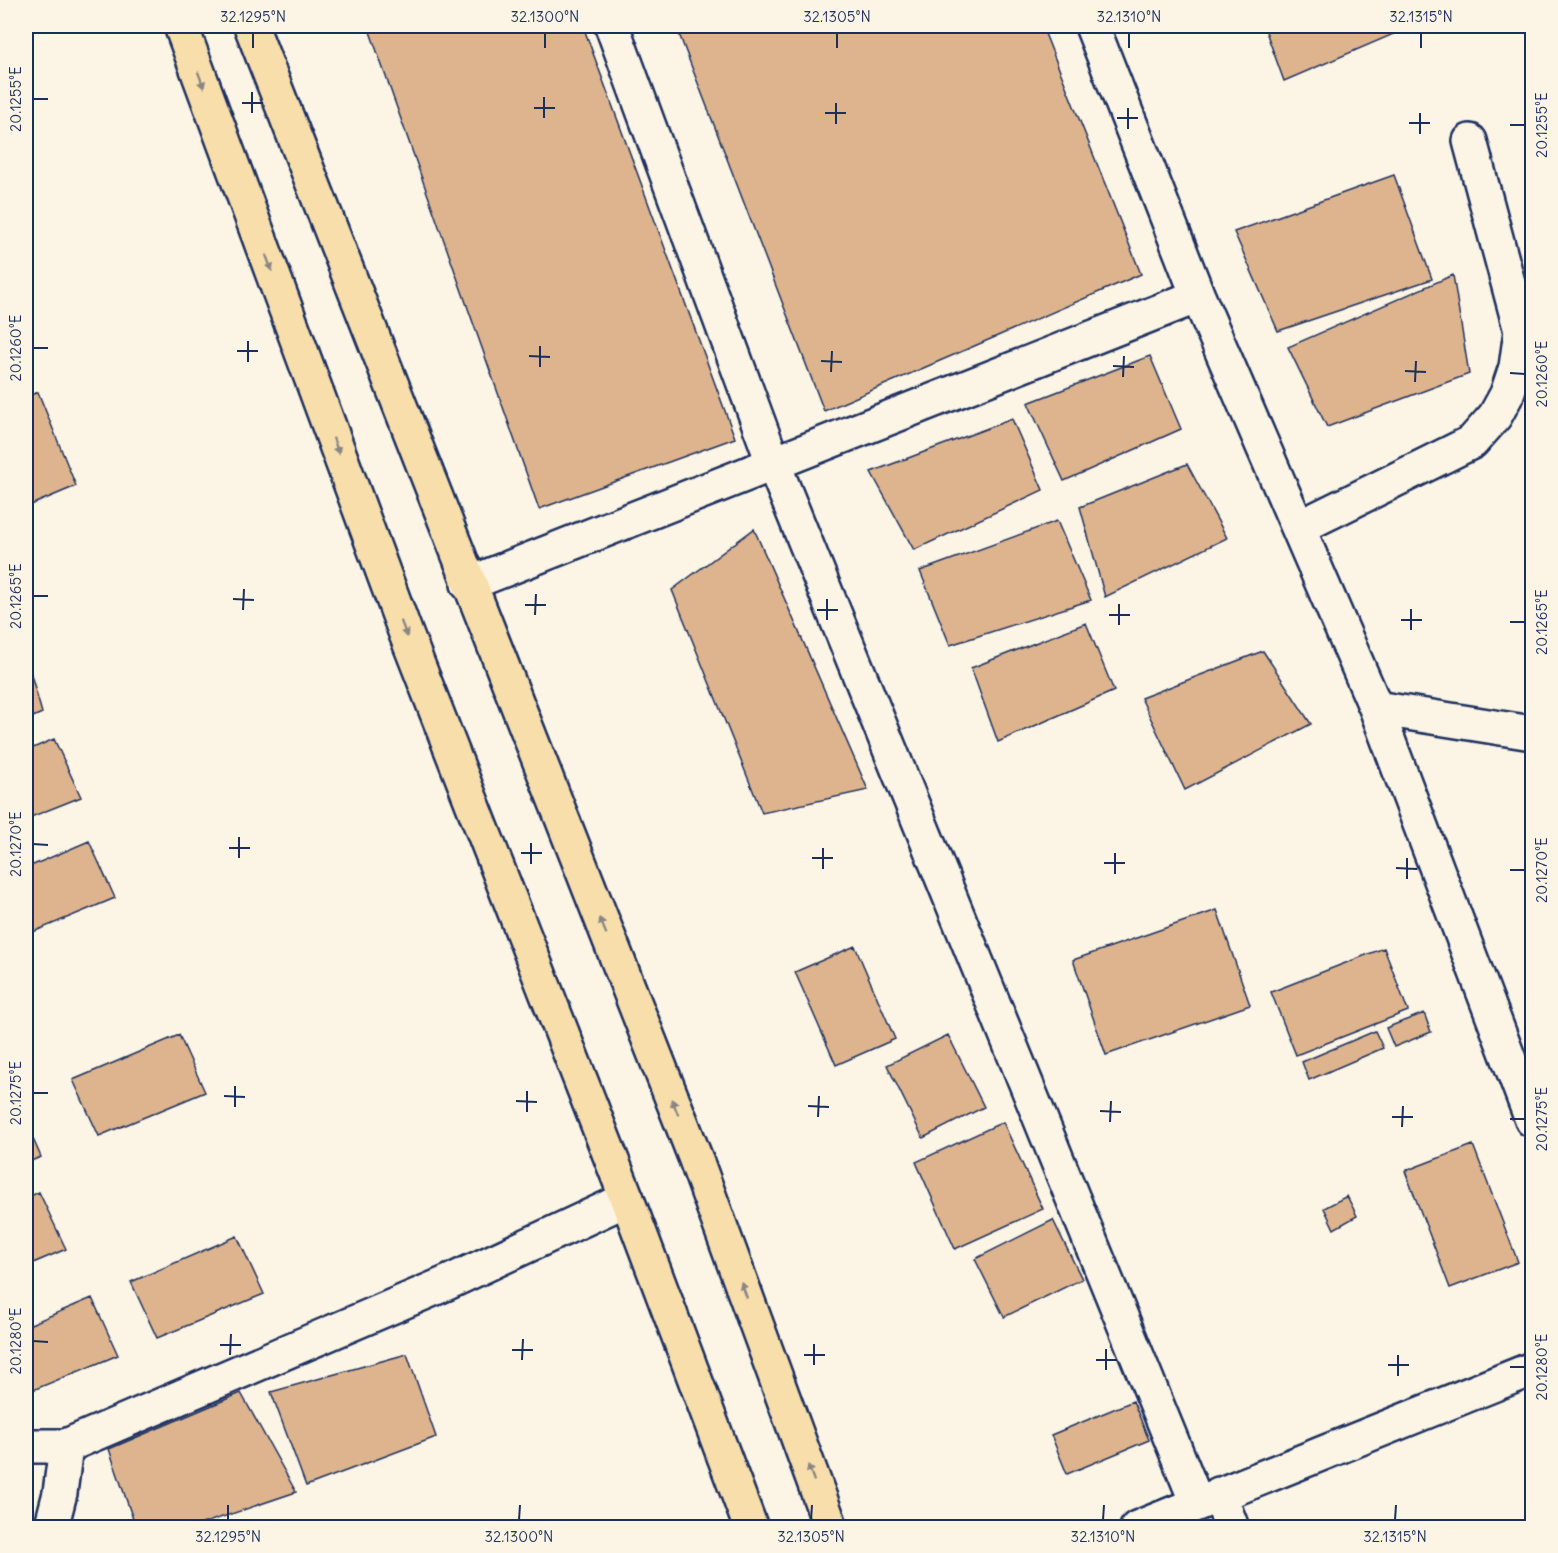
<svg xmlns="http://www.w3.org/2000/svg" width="1558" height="1553" viewBox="0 0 1558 1553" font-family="Delius,sans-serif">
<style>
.building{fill:#ddb48e;stroke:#1b2f5e;stroke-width:1.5}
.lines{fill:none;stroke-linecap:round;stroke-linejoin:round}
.minor-casing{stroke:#1b2f5e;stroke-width:38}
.major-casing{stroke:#1b2f5e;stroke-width:38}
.minor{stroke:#fcf5e5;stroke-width:33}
.major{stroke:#f8deab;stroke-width:33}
.oneway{fill:#8a8684}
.ticks{fill:none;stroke:#1b2f5e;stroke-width:2}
.neatline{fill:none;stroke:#1b2f5e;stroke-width:2}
.ticks-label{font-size:15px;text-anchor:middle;fill:#1b2f5e}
</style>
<rect width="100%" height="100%" fill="#fcf5e5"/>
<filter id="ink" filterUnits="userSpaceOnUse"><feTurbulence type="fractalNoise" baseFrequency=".0167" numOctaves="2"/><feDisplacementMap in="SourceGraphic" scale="12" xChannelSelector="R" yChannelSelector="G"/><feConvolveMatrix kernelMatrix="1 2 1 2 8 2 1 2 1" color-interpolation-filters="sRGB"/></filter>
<g filter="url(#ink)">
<path class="building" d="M368 26H583L735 438 539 509Z
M676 26H1042L1141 274 824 411Z
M1264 26H1392L1396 33 1284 81Z
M1394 175 1432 279 1278 331 1234 232Z
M1453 275 1469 374 1327 427 1288 347Z
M1150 356 1181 429 1064 481 1028 403Z
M38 392 76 486 26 507V397Z
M1012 419 1043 490 914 550 871 472Z
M1187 464 1227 538 1105 597 1080 507Z
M1057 521 1091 600 950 645 920 571Z
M754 529 868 790 762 813 672 590Z
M1086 623 1114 691 998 742 971 668Z
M1263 651 1311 724 1185 790 1141 698Z
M26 657 42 713 26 720Z
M54 739 81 797 26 819V751Z
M89 841 115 898 26 935V868Z
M1217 910 1250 1005 1106 1055 1073 960Z
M855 946 895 1039 836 1065 795 972Z
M1384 948 1408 1011 1296 1055 1271 992Z
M1424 1013 1431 1032 1394 1047 1386 1028Z
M1375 1031 1383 1048 1309 1080 1302 1062Z
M179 1035 205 1092 99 1136 73 1080Z
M948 1035 984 1107 923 1138 887 1065Z
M1003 1122 1043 1209 955 1249 916 1162Z
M26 1123 41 1157 26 1163Z
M1473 1145 1518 1262 1450 1288 1405 1171Z
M39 1192 66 1249 26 1266V1198Z
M1347 1196 1357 1216 1334 1229 1324 1208Z
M1053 1220 1082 1279 1004 1317 975 1259Z
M237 1236 264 1294 157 1338 131 1282Z
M92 1298 118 1355 26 1393V1326Z
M407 1354 436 1437 306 1486 271 1392Z
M241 1393 296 1492 190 1528H136L109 1449Z
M1133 1401 1149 1440 1067 1474 1051 1435Z"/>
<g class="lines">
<g class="minor-casing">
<path id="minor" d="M612 26 774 465 1197 1503
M1092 26 1198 296 1376 708 1532 1120
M1300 527 1472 442 1495 416 1507 394 1516 367 1521 331 1470 141
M468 584 1198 296
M1376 708 1532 733
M26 1446H66L447 1283 627 1199
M1219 1494 1232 1528
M51 1528 60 1493 66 1446
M1137 1528 1532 1369"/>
</g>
<g class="major-casing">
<path id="major" d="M181 26 406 634 627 1199 751 1528
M251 26 695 1157 831 1528"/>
</g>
<use href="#minor" class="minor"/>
<use href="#major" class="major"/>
</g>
<defs><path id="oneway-solid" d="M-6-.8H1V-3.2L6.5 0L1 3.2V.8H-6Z" transform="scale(1.5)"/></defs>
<g class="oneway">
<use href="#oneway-solid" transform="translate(201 80) rotate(70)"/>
<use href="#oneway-solid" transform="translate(269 263) rotate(70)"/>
<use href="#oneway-solid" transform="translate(336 446) rotate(70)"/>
<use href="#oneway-solid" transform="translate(404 629) rotate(69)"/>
<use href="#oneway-solid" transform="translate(603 926) rotate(-112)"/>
<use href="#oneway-solid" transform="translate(675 1107) rotate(-112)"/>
<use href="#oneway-solid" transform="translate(744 1290) rotate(-110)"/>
<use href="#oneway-solid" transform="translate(811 1473) rotate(-110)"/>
</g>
</g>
<path class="ticks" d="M253 48V33M545 48V33M837 48V33M1129 48V33M1421 48V33M33 99H48M242 103H263M534 108H555M252 113V92M825 113H846M544 118V97M1117 118H1138M1409 123H1430M836 124V103M1510 125H1525M1128 129V108M1420 134V113M33 348H48M237 351H258M529 356 550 357M821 361 842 362M248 362V341M1113 366 1134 367M540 367V346M1405 371 1426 372M831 372 832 351M1510 373 1525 374M1123 377 1124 356M1415 382 1416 361M33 596H48M233 599 254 600M525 605H546M243 610 244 589M817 610H838M535 615 536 594M1109 615H1130M827 620V599M1401 620H1422M1510 622H1525M1119 625V604M1411 630V609M33 844 48 845M229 848H250M521 853H542M239 858V837M812 858H833M1104 863H1125M531 864V843M1396 868 1417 869M823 869V848M1510 870H1525M1115 874V853M1407 879V858M33 1093H48M224 1096 245 1097M516 1101 537 1102M808 1106 829 1107M235 1107V1086M1100 1111 1121 1112M527 1112V1091M818 1117 819 1096M1392 1117H1413M1510 1119H1525M1110 1122 1111 1101M1402 1127 1403 1106M33 1341 48 1342M220 1345H241M512 1350H533M230 1355 231 1334M804 1355H825M522 1360 523 1339M1096 1360H1117M814 1365V1344M1388 1365H1409M1510 1367H1525M1106 1370V1349M1398 1376V1355M228 1520V1505M519 1520 520 1505M811 1520 812 1505M1103 1520 1104 1505M1395 1520 1396 1505"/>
<rect width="1558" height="1553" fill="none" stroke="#fcf5e5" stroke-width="66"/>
<rect x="33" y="33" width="1492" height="1487" class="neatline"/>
<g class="ticks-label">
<text x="253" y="22">32.1295°N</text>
<text x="545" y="22">32.1300°N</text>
<text x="837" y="22">32.1305°N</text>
<text x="1129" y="22">32.1310°N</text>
<text x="1421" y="22">32.1315°N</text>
<text transform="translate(16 99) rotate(-90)" y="5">20.1255°E</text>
<text transform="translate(1542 125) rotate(-90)" y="5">20.1255°E</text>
<text transform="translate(16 348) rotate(-90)" y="5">20.1260°E</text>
<text transform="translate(1542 374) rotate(-90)" y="5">20.1260°E</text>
<text transform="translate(16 596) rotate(-90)" y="5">20.1265°E</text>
<text transform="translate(1542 622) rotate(-90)" y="5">20.1265°E</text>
<text transform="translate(16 844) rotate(-90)" y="5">20.1270°E</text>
<text transform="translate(1542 870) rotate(-90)" y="5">20.1270°E</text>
<text transform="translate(16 1093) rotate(-90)" y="5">20.1275°E</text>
<text transform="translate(1542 1119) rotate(-90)" y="5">20.1275°E</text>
<text transform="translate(16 1341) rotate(-90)" y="5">20.1280°E</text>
<text transform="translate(1542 1367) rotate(-90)" y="5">20.1280°E</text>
<text x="228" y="1542">32.1295°N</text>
<text x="519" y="1542">32.1300°N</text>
<text x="811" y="1542">32.1305°N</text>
<text x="1103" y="1542">32.1310°N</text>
<text x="1395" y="1542">32.1315°N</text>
</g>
</svg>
